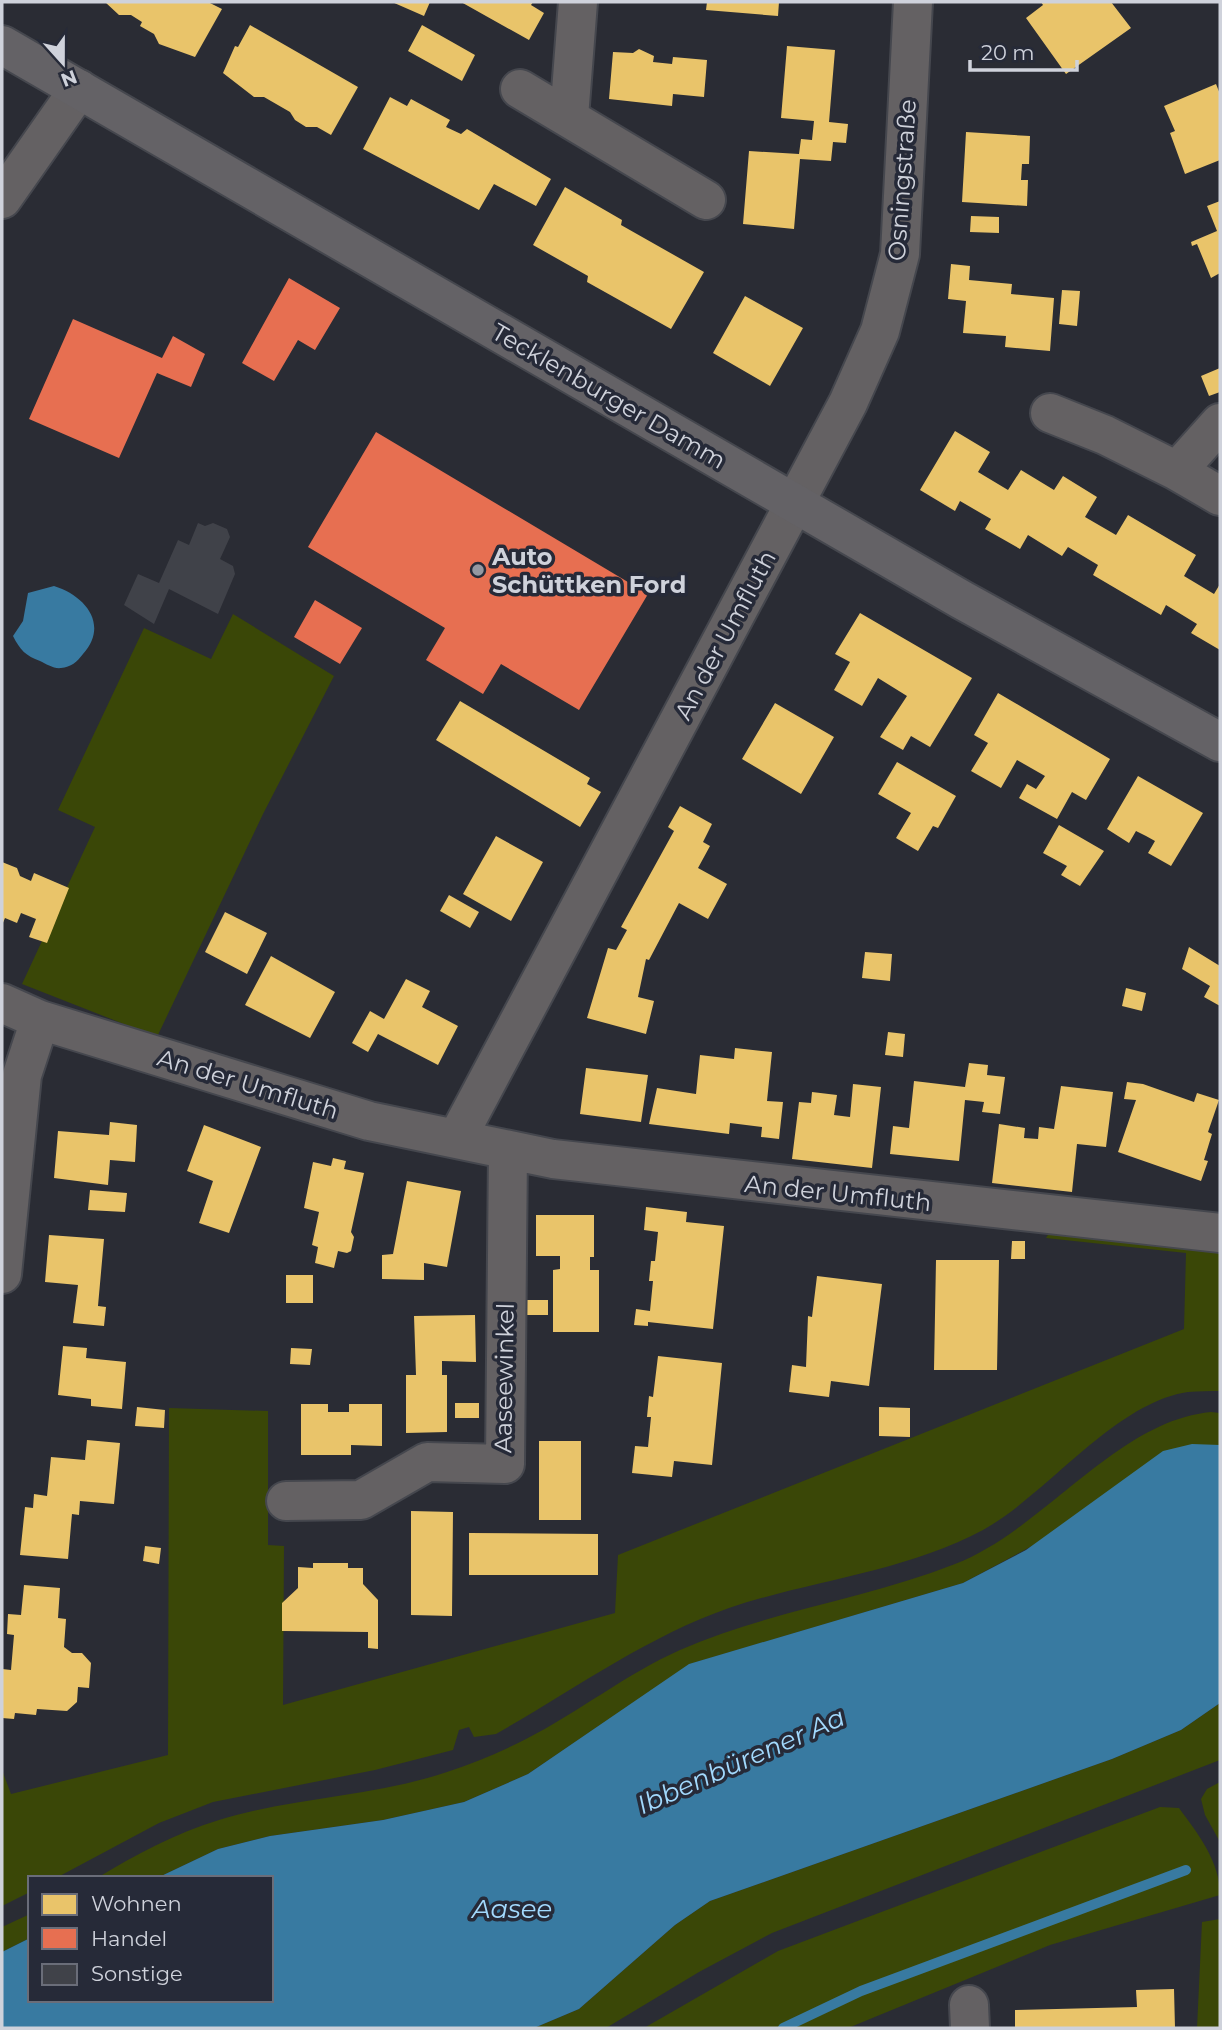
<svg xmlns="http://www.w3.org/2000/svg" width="1222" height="2030" viewBox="0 0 1222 2030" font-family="Montserrat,sans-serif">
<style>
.green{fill:#3a4707}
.water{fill:#387aa1}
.homes{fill:#e9c46a}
.shops{fill:#e76f51}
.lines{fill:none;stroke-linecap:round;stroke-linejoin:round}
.stream{stroke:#387aa1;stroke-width:10}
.building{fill:#404249}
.minor-casing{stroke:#45474e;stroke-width:42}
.major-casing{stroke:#45474e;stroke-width:42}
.minor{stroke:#646163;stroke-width:38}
.major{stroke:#646266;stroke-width:38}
.poi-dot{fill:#9598a1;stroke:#262a38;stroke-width:2.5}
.labels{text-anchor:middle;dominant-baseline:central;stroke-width:7;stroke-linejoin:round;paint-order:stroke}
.street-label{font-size:24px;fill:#cfd2db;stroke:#262a38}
.poi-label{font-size:24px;font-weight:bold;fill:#cfd2db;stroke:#262a38;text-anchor:start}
.water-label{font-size:26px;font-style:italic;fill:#a2d9fd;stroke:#262a38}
</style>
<rect width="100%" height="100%" fill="#2a2c34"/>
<path class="green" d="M233 614 334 676 263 814 157 1037 22 984 95 827 58 810 144 628 211 659Z
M1051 1230 1220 1247V1391C1210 1391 1199 1391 1188 1392 1114 1403 1048 1494 983 1530 905 1572 812 1580 729 1608 646 1637 572 1691 496 1734L474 1737 469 1727 459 1730 453 1750 375 1770 213 1802 159 1823 56 1878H30V1892L2 1906V1770L11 1794 168 1755 169 1408 268 1411V1545L284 1546 283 1705 615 1613 618 1555 1184 1329 1186 1253 1046 1238Z
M1211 1412 1220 1413V1445L963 1583 690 1664 528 1774 464 1802 383 1820 270 1836 218 1849 157 1878H97C135 1855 176 1833 219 1820 293 1797 373 1797 447 1772 474 1763 501 1752 526 1739 579 1712 626 1674 680 1650 769 1611 866 1599 955 1564 1045 1529 1116 1421 1211 1412Z
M1220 1703V1760L772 1933 699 1972 606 2028H534L579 2009 675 1925 710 1901 1112 1759 1181 1730Z
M1220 1782V1842L1205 1815 1201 1799 1207 1789Z
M1160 1807 1179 1808C1198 1834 1220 1861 1220 1895L1050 1945 848 2028H644L778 1951Z
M30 1914V1938L2 1952V1927Z
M1220 1919V2028H1197L1202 1922Z"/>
<path class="water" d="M54 586C86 596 109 625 83 654 77 662 71 667 61 668 54 669 46 664 40 661 26 656 20 650 13 636L23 621 28 593Z
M1192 1444 1220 1445V1703L1181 1730 1112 1759 710 1901 675 1925 579 2009 534 2028H2V1952L30 1938V2000H271V1878H157L218 1849 270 1836 383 1820 464 1802 528 1774 689 1664 963 1583 1026 1550 1163 1451Z"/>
<path class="homes" d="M105 2H208L222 9 195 57 159 44 154 34 140 26 142 22 131 15H119Z
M392 2H430L424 16Z
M461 2H533L531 5 544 13 529 40Z
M707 2H779L778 16 706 10Z
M1041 2H1111L1131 28 1066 74 1026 18 1043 5Z
M250 25 358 87 331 135 317 127H306L295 120 290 112 264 97H254L223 73 235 46 238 47Z
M422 25 475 55 462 81 408 51Z
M787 46 835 50 829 122 848 124 846 143 833 142 831 161 800 159 794 229 743 224 749 151 799 154 801 139 812 140 814 121 781 118Z
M639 49 654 56 653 62 672 64 673 57 707 60 704 97 673 94 672 106 609 99 613 52 633 53Z
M1216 84 1220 94V160L1185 174 1170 133 1175 131 1164 106Z
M390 97 407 106 411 99 450 120 446 127 461 134 467 129 551 179 536 206 494 184 479 210 363 149Z
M966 132 1030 136 1029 164H1022L1021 180H1028L1027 206 962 202Z
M565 187 622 220 621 225 704 272 671 329 587 282 588 276 533 245Z
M1220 201V273L1211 278 1197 244 1192 246 1191 242 1217 231 1207 206Z
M971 216 999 217V233L970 232Z
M951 264 970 266 969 280 1012 284 1011 294 1054 298 1050 351 1005 347 1006 336 963 333 966 301 948 299Z
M1062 290 1080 291 1077 326 1059 324Z
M745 296 803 328 770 386 713 353Z
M1220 368V392L1209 396 1201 376Z
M955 431 990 452 978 472 1008 490 1021 470 1054 490 1063 476 1097 497 1085 517 1116 535 1128 515 1196 555 1184 576 1214 594 1220 584V650L1191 633 1197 624 1166 605 1161 615 1093 575 1098 565 1068 547 1062 556 1028 535 1020 549 985 529 991 519 960 501 955 511 920 490Z
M860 613 972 678 930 747 911 736 903 750 880 737 907 696 878 678 862 706 834 690 850 662 835 654Z
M998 693 1110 759 1086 800 1072 792 1057 819 1019 798 1027 784 1036 789 1045 776 1017 760 1001 788 971 771 988 743 974 735Z
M460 701 590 778 587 784 601 792 580 827 436 740Z
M775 703 834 737 801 794 742 759Z
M897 762 956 796 938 828 933 826 918 851 896 838 911 813 878 794Z
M1138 776 1203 813 1171 866 1148 853 1155 841 1146 836 1136 831 1129 843 1107 829Z
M680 806 712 824 703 842 710 846 698 868 727 884 708 919 679 903 649 960 646 959 638 997 654 1001 646 1034 587 1018 608 948 616 950 627 930 621 927 674 831 668 827Z
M1059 825 1104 851 1080 886 1061 875 1067 866 1043 853Z
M496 836 543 862 511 921 463 894Z
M2 862 17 868 20 876 31 881 34 873 69 888 47 943 29 937 36 919 21 913 17 923 5 918 2 925Z
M449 895 479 912 470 928 440 911Z
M225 912 267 933 247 974 205 952Z
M1189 947 1220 966V1006L1204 997 1210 986 1182 969Z
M865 952 892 954 890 981 862 978Z
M271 956 335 992 310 1038 245 1005Z
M406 979 430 991 422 1007 458 1026 438 1065 378 1034 368 1052 352 1043 370 1011 384 1019Z
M1126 988 1146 993 1142 1011 1122 1006Z
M888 1032 905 1034 903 1057 885 1055Z
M735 1048 772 1052 767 1101 783 1102 779 1139 761 1137 762 1127 730 1123 729 1134 649 1124 657 1088 696 1094 700 1055 734 1059Z
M969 1063 988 1065 987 1075 1005 1077 1000 1114 982 1112 984 1102 965 1100 959 1161 890 1154 893 1126 909 1128 914 1081 965 1087Z
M586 1068 648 1075 641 1122 580 1114Z
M1127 1082 1143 1084 1194 1102 1197 1093 1219 1100 1208 1132 1212 1134 1204 1160 1208 1161 1201 1181 1118 1152 1136 1100 1124 1099Z
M853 1084 881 1087 872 1168 792 1159 799 1102 811 1103 812 1092 837 1095 834 1115 850 1117Z
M1061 1086 1113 1092 1106 1147 1077 1144 1072 1192 992 1183 999 1124 1025 1128 1024 1138 1038 1139 1039 1127 1054 1129Z
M110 1122 137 1125 135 1162 110 1160 108 1185 54 1178 58 1131 109 1135Z
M204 1125 261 1147 229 1233 199 1223 213 1181 187 1171Z
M333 1158 346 1161 344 1169 364 1173 351 1232 354 1237 351 1251 347 1253 338 1251 334 1268 315 1263 318 1247 312 1245 319 1212 304 1208 313 1162 331 1166Z
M407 1181 461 1191 447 1267 424 1263V1280L382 1279V1255L393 1254Z
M90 1190 127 1193 125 1212 88 1210Z
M646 1207 687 1212 686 1222 724 1226 713 1329 648 1322V1326L634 1325 636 1309 650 1311 653 1281H649L651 1261H655L658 1232 644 1230Z
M536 1215H594V1257H590V1270H599V1332H553V1270L560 1269V1256H536Z
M49 1235 104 1239 98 1306 106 1307 104 1326 73 1323 78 1285 45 1282Z
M1012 1241H1025V1259H1011Z
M936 1260H999L997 1370H934Z
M286 1275H313V1303H286Z
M817 1276 882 1284 869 1386 831 1381 829 1397 789 1392 792 1365 806 1367 808 1316 812 1317Z
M524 1300H548V1315H524Z
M475 1315 476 1362 442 1361V1375H447V1432L406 1433V1375H416L414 1316Z
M63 1346 87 1348 86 1358 126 1362 122 1409 91 1406V1399L58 1395Z
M291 1348 312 1349 310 1365 290 1364Z
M658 1356 722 1363 712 1465 674 1461 672 1477 632 1473 635 1446 648 1447 651 1417H647L649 1396 653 1397Z
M455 1403H479V1418H455Z
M301 1404H328V1412H349V1404H382V1446L351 1445V1455H301Z
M137 1407 165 1410 164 1428 135 1426Z
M879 1407 910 1408V1437L879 1436Z
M87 1440 120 1443 114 1504 80 1501 79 1515 72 1514 68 1559 20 1555 25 1507 33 1508 34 1494 47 1496 51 1457 85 1460Z
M539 1441H581V1520H539Z
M411 1511 453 1512 452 1616 411 1615Z
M469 1533 598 1534V1575H469Z
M145 1546 161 1548 159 1564 143 1561Z
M313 1563H348V1568H363V1584L378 1600V1649L368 1648V1632L282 1631V1603L298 1588V1567L313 1568Z
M24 1585 60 1588 58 1618 66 1619 64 1647 72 1653H82L91 1663 89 1688 78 1687 77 1702 67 1711 37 1709 36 1715 15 1713 14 1719 2 1718V1669L11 1670 14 1635 7 1634 8 1614 21 1615Z
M1174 1989 1175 2028H1015V2010L1137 2007 1136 1990Z"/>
<path class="shops" d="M289 278 340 308 315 350 298 340 274 381 242 363Z
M73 319 162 358 173 336 205 354 191 387 157 373 119 458 29 419Z
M376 432 648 594 579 710 501 664 483 694 426 660 445 628 308 547Z
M315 600 362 628 340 664 294 637Z"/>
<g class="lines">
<path class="stream" d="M783 2028 861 1991 1186 1870"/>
</g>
<path class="building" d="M198 523 205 526 213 523 227 529 230 537 220 559 233 566 235 574 218 614 169 589 154 624 124 605 138 574 159 583 178 540 189 545Z"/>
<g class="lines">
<g class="minor-casing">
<path id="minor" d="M520 89 706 200
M569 117 578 2
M2 199 79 89
M1050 413 1105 435 1177 471 1220 423
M1177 471 1220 496
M2 1003 40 1020 369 1121 553 1159 1220 1233
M457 1138 848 403 880 331 900 254 913 2
M2 1274 22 1075 40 1020
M286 1501 361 1500 427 1462 505 1464 508 1150
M969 2005 970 2028"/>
</g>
<g class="major-casing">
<path id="major" d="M2 45 962 600 1220 742"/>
</g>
<use href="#minor" class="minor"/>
<use href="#major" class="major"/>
</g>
<circle class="poi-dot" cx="478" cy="570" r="7"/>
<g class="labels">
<g class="street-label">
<text transform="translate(902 180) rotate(-86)">Osningstraße</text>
<text transform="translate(609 396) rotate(30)">Tecklenburger Damm</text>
<text transform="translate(725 635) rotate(-62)">An der Umfluth</text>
<text transform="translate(248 1084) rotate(17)">An der Umfluth</text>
<text transform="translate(838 1193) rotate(6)">An der Umfluth</text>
<text transform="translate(504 1378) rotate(-89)">Aaseewinkel</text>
</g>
<g class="poi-label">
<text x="492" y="556">Auto<tspan x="492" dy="28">Schüttken Ford</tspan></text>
</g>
<g class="water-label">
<text transform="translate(741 1761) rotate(-24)">Ibbenbürener Aa</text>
<text x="512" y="1909">Aasee</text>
</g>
</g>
<rect width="1222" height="2030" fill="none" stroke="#cfd2db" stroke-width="7"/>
<rect x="28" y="1876" width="245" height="126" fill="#262a38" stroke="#6a6d79" stroke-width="2"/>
<rect x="42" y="1894" width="35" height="21" fill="#e9c46a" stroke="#6a6d79" stroke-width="2"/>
<text x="91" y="1911" font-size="21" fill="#cfd2db">Wohnen</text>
<rect x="42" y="1928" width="35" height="21" fill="#e76f51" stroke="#6a6d79" stroke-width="2"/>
<text x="91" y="1946" font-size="21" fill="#cfd2db">Handel</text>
<rect x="42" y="1964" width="35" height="21" fill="#404249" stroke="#6a6d79" stroke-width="2"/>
<text x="91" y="1981" font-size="21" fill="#cfd2db">Sonstige</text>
<g transform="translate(63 63) rotate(159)" stroke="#262a38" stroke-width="5" paint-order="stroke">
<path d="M0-5L12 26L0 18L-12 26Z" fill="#cfd2db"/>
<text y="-10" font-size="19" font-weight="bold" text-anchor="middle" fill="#cfd2db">N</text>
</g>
<path d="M970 60v10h107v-10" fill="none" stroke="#cfd2db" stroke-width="3.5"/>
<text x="981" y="60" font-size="21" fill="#cfd2db" stroke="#262a38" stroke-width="5" paint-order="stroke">20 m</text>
</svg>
